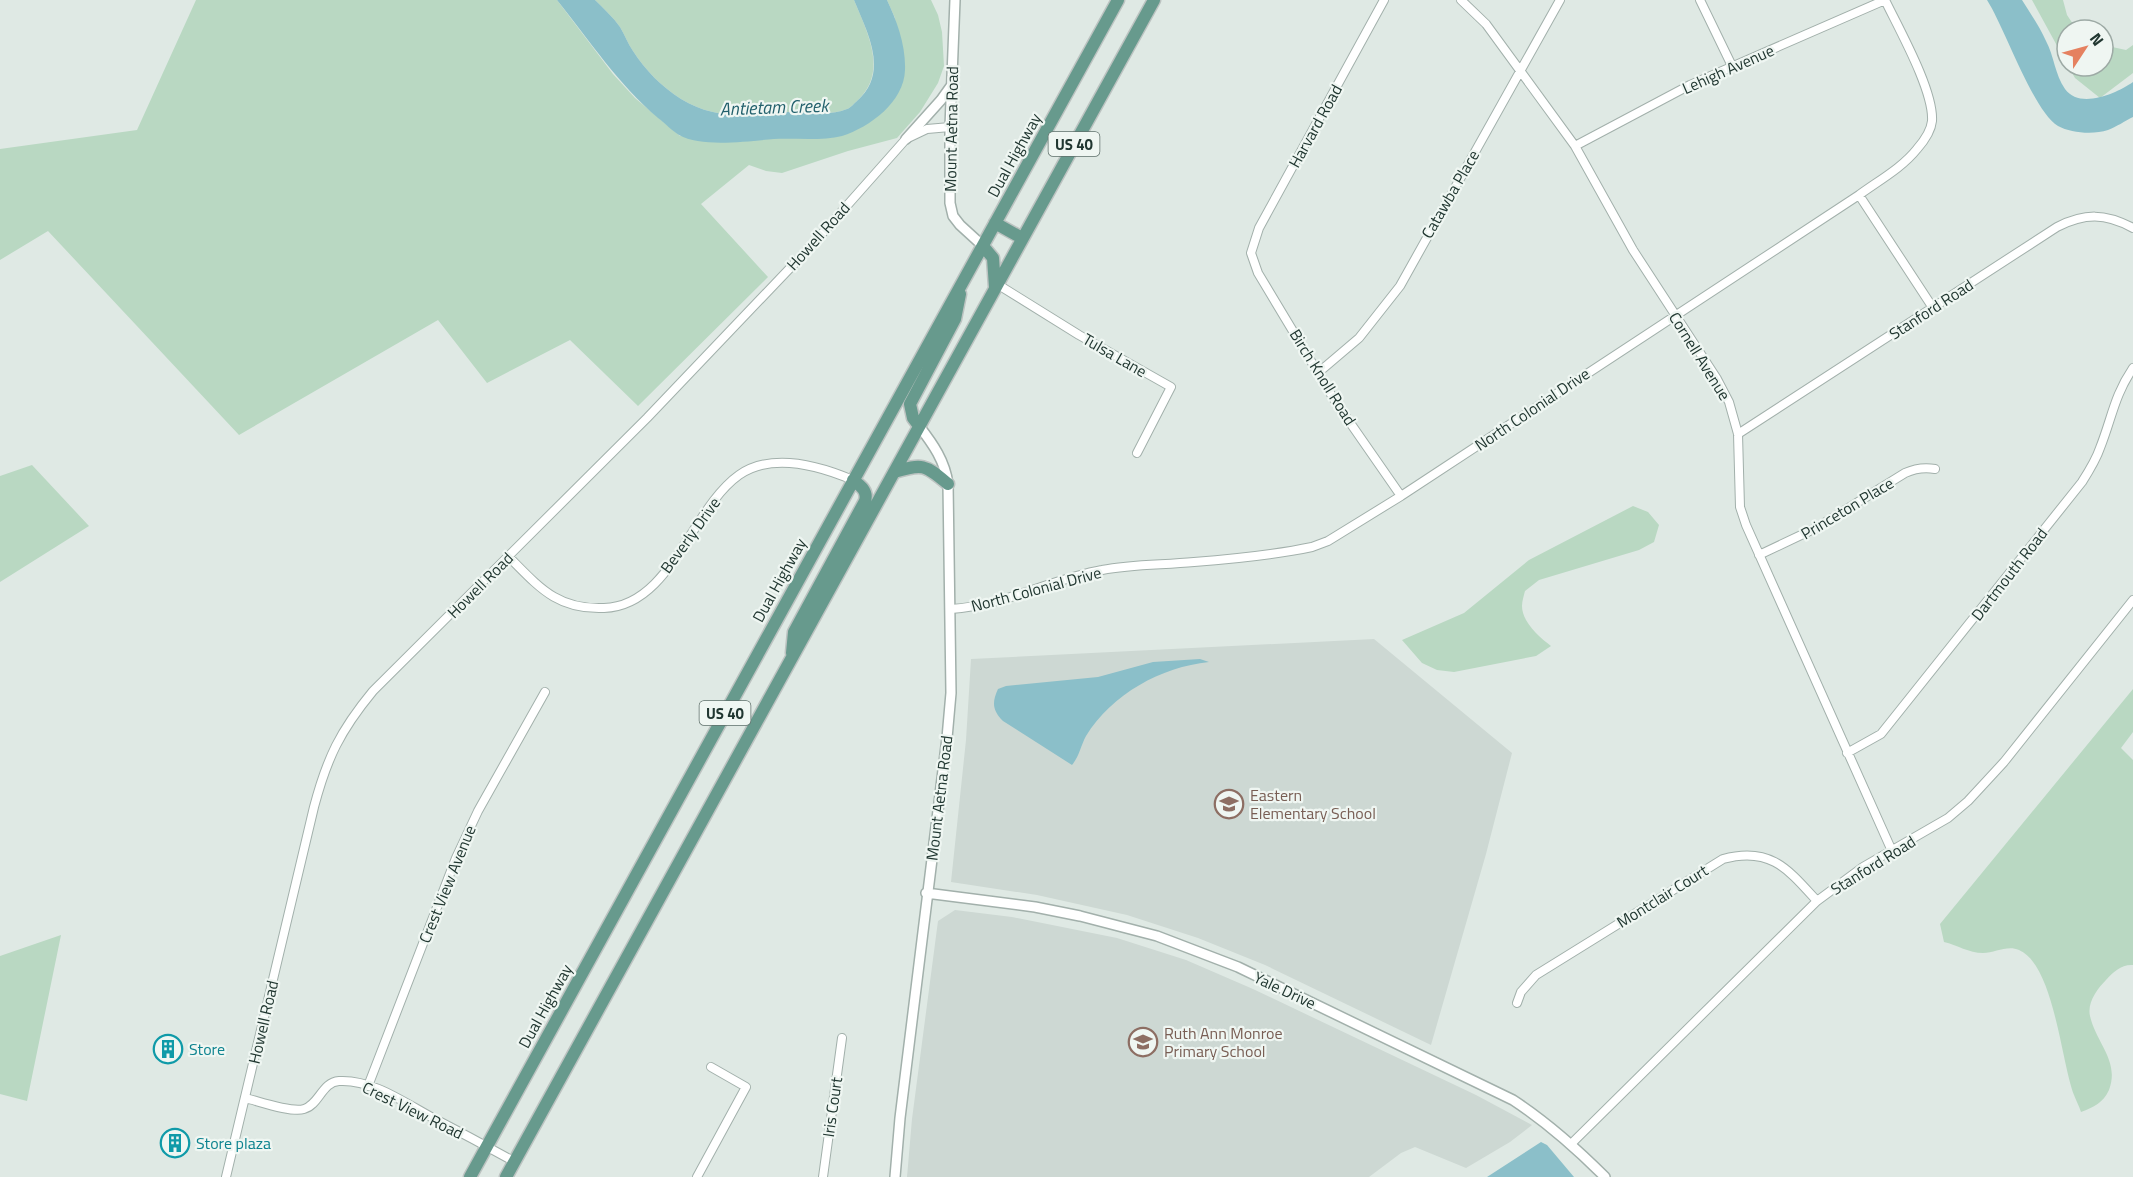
<svg xmlns="http://www.w3.org/2000/svg" width="2133" height="1177" viewBox="0 0 2133 1177" font-family="'Titillium Web',sans-serif">
<style>
.built{fill:#cdd8d3}
.green{fill:#b9d8c2}
.water{fill:#8bbfc9}
.lines{fill:none;stroke-linecap:round;stroke-linejoin:round}
.minor-casing{stroke:#a2b0ab;stroke-width:10}
.tertiary-casing{stroke:#a2b0ab;stroke-width:12}
.primary-casing{stroke:#bcc3c1;stroke-width:15}
.minor{stroke:#fff;stroke-width:8}
.tertiary{stroke:#fff;stroke-width:9}
.primary{stroke:#679a8d;stroke-width:12}
.labels{text-anchor:middle;dominant-baseline:central;stroke-width:4.5;stroke-linejoin:round;paint-order:stroke}
.shield{fill:#eff6f2;stroke:#5f706b;stroke-width:1.5}
.shield-label{font-size:15px;font-weight:bold;fill:#213731}
.street-label{font-size:16px;fill:#213731;stroke:#eff6f2}
.education-label{font-size:16px;fill:#785e54;stroke:#eff6f2;text-anchor:start}
.culture-label{font-size:16px;fill:#0d838f;stroke:#eff6f2;text-anchor:start}
.water-label{font-size:18px;font-style:italic;fill:#22606c;stroke:#eff6f2}
</style>
<rect width="100%" height="100%" fill="#dfe9e4"/>
<path class="built" d="M1374 639 1512 753 1486 854 1431 1045 1265 965 1198 938 1127 915 1037 895 951 882 966 740 971 659Z
M955 910 1012 917 1117 938 1186 960 1253 989 1476 1095 1532 1125 1510 1142 1466 1168 1415 1147 1401 1153 1369 1177H907L912 1119 938 921Z"/>
<path class="green" d="M196 0H557L613 74 635 98 680 136 827 138C861 133 884 115 901 87L895 18 887 0H931L938 15 942 32 944 66 938 83 920 112 897 138 848 151 782 173 766 171 749 165 701 204 768 277 638 406 570 340 487 383 438 320 239 435 48 231 0 260V149L137 130Z
M595 0H854C867 32 889 72 857 101 854 103 851 108 847 109 829 117 807 111 788 112 750 116 715 120 681 99 662 87 645 70 633 51 628 44 625 35 620 27 613 17 604 9 595 0Z
M2032 0H2063L2067 15 2077 30H2067V64Z
M2103 45 2126 50 2133 45V73L2100 98 2075 78 2068 66H2103Z
M32 465 89 526 0 582V476Z
M1633 506 1648 512 1659 525 1654 542 1639 550 1539 580 1525 591C1524 595 1522 601 1522 606 1522 622 1539 637 1551 646L1536 656 1454 672 1437 670 1422 663 1402 640 1464 613 1529 560Z
M2133 689V732L2121 748 2133 760V965C2122 964 2113 972 2106 980 2097 989 2087 1003 2090 1016 2096 1043 2120 1061 2109 1090 2103 1103 2094 1107 2081 1112 2079 1106 2076 1100 2074 1095 2061 1061 2054 965 2019 950 2007 945 1995 953 1983 953 1969 953 1957 945 1944 942L1940 924Z
M61 935 27 1101 0 1094V956Z"/>
<path class="water" d="M557 0H595C604 9 613 17 620 27 625 35 628 44 633 51 645 70 662 87 681 99 715 120 750 116 788 112 807 111 829 117 847 109 851 108 854 103 857 101 890 72 867 32 854 0H887C897 21 906 46 905 70 904 102 870 127 842 136 823 141 795 138 774 139 748 141 702 148 679 135 672 131 665 123 658 118 618 84 590 41 557 0Z
M1987 0H2022C2030 13 2040 27 2046 41 2054 56 2055 75 2065 89 2080 110 2117 93 2133 82V117C2125 121 2116 127 2108 130 2093 135 2071 133 2058 126 2033 111 2005 28 1987 0Z
M1200 659 1209 662C1161 667 1112 694 1086 736 1081 745 1079 757 1072 765L1003 721C992 710 992 702 998 689L1006 686 1098 677 1153 662Z
M1541 1142 1547 1145 1574 1177H1487Z"/>
<g class="lines">
<g class="minor-casing">
<path id="minor" d="M1384 0 1259 228 1251 253 1258 273 1335 401 1401 496
M1461 0 1486 24 1575 146 1633 250 1717 379 1729 402 1738 434 1740 507 1746 525 1892 851
M1700 0 1732 66
M1575 146 1690 85 1885 0
M1859 195 1933 308
M997 284 1079 335 1171 387 1137 453
M1319 372 1359 338 1400 286 1560 0
M1738 434 2057 227C2085 213 2105 213 2133 228
M1759 555 1816 528 1905 473C1916 468 1924 467 1935 469
M508 556C539 587 557 610 604 608 671 606 691 509 739 475 772 452 820 466 853 480
M951 609C1004 606 1051 579 1102 570 1132 564 1163 565 1194 562 1233 559 1274 555 1312 547L1328 541 1401 496 1859 195C1878 181 1902 168 1917 149 1924 141 1931 131 1932 121 1934 91 1899 29 1885 0
M1847 753 1881 734 2082 482C2089 471 2096 460 2100 448 2112 418 2114 396 2133 368
M1517 1003 1521 992 1536 975 1723 859C1770 846 1788 869 1817 901
M368 1086 456 858 478 811 545 692
M245 1098C258 1101 291 1113 304 1109 319 1105 322 1082 339 1081 372 1079 405 1103 433 1118 460 1132 488 1147 515 1162
M1572 1143 1817 901 1863 867 1948 818 1968 801 2004 762 2133 600
M226 1177 314 807C327 758 340 731 373 691L647 418 812 245 906 139 927 129 950 127
M697 1177 746 1087 711 1067
M823 1177 842 1038"/>
</g>
<g class="tertiary-casing">
<path id="tertiary" d="M955 0 950 127V203L953 216 960 225 983 246
M906 139 941 100 951 86
M926 893 1035 907 1080 916 1157 936 1238 967 1513 1100C1548 1123 1576 1148 1605 1177
M895 1177 900 1118 947 738 951 693 948 484C945 461 933 444 919 426"/>
</g>
<g class="primary-casing">
<path id="primary" d="M995 223 1022 238
M983 246 993 258 995 287
M919 426 913 418 910 404 955 319 960 294
M894 472C924 463 925 465 948 484
M792 653 794 632 865 501C868 491 861 486 853 480
M470 1177 1118 0
M506 1177 1154 0"/>
</g>
<use href="#minor" class="minor"/>
<use href="#tertiary" class="tertiary"/>
<use href="#primary" class="primary"/>
</g>
<defs>
<g id="school-ring" transform="scale(1.5)"><circle r="9.5" fill="#eff6f2" stroke="#8d6e63" stroke-width="1.5"/><path d="M0-5L7-2L0 1L-7-2ZM-4 1L0 2.5L4 1V4Q0 6-4 4Z" fill="#8d6e63"/></g>
<g id="building-ring" transform="scale(1.5)"><circle r="9.5" fill="#eff6f2" stroke="#0f9aa8" stroke-width="1.5"/><path d="M-4-6H4V6H1V3H-1V6H-4ZM-2.5-4.3h1.7v1.8h-1.7ZM.8-4.3h1.7v1.8H.8ZM-2.5-1h1.7V.8h-1.7ZM.8-1h1.7V.8H.8Z" fill="#0f9aa8"/></g>
</defs>
<g fill-rule="evenodd">
<use href="#school-ring" x="1229" y="804"/>
<use href="#school-ring" x="1143" y="1042"/>
<use href="#building-ring" x="168" y="1049"/>
<use href="#building-ring" x="175" y="1143"/>
</g>
<g class="labels">
<g class="shield">
<rect x="1048.5" y="132" width="51" height="24" rx="4.5"/>
<rect x="699.5" y="701" width="51" height="24" rx="4.5"/>
</g>
<g class="shield-label">
<text x="1074" y="144">US 40</text>
<text x="725" y="713">US 40</text>
</g>
<g class="street-label">
<text transform="translate(1728 69) rotate(-24)">Lehigh Avenue</text>
<text transform="translate(1315 126) rotate(-61)">Harvard Road</text>
<text transform="translate(951 129) rotate(-89)">Mount Aetna Road</text>
<text transform="translate(1014 155) rotate(-61)">Dual Highway</text>
<text transform="translate(1450 194) rotate(-60)">Catawba Place</text>
<text transform="translate(818 236) rotate(-48)">Howell Road</text>
<text transform="translate(1931 309) rotate(-33)">Stanford Road</text>
<text transform="translate(1115 355) rotate(30)">Tulsa Lane</text>
<text transform="translate(1700 356) rotate(58)">Cornell Avenue</text>
<text transform="translate(1323 377) rotate(58)">Birch Knoll Road</text>
<text transform="translate(1532 409) rotate(-34)">North Colonial Drive</text>
<text transform="translate(1847 508) rotate(-31)">Princeton Place</text>
<text transform="translate(690 535) rotate(-54)">Beverly Drive</text>
<text transform="translate(2009 574) rotate(-52)">Dartmouth Road</text>
<text transform="translate(779 580) rotate(-61)">Dual Highway</text>
<text transform="translate(480 585) rotate(-45)">Howell Road</text>
<text transform="translate(1036 589) rotate(-15)">North Colonial Drive</text>
<text transform="translate(939 798) rotate(-83)">Mount Aetna Road</text>
<text transform="translate(1873 865) rotate(-32)">Stanford Road</text>
<text transform="translate(447 884) rotate(-68)">Crest View Avenue</text>
<text transform="translate(1662 896) rotate(-32)">Montclair Court</text>
<text transform="translate(1285 990) rotate(25)">Yale Drive</text>
<text transform="translate(545 1006) rotate(-61)">Dual Highway</text>
<text transform="translate(263 1022) rotate(-77)">Howell Road</text>
<text transform="translate(832 1107) rotate(-82)">Iris Court</text>
<text transform="translate(413 1110) rotate(26)">Crest View Road</text>
</g>
<g class="education-label">
<text x="1250" y="795">Eastern<tspan x="1250" dy="18">Elementary School</tspan></text>
<text x="1164" y="1033">Ruth Ann Monroe<tspan x="1164" dy="18">Primary School</tspan></text>
</g>
<g class="culture-label">
<text x="189" y="1049">Store</text>
<text x="196" y="1143">Store plaza</text>
</g>
<g class="water-label">
<text transform="translate(774 107) rotate(-2)">Antietam Creek</text>
</g>
</g>
<g transform="translate(2085 48) rotate(54)"><circle r="28" fill="#eff6f2" stroke="#9daaa5" stroke-width="1.5"/>
<path d="M0-4.5L10 22L0 15L-10 22Z" fill="#e58160"/>
<text y="-9" font-size="16" font-weight="bold" text-anchor="middle" fill="#213731">N</text>
</g>
</svg>
